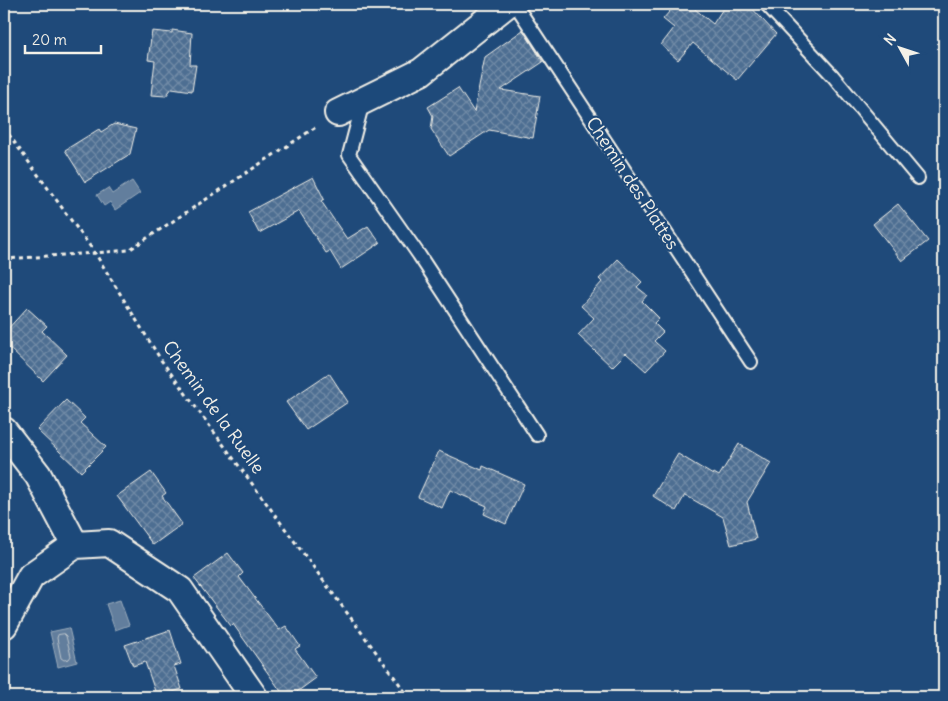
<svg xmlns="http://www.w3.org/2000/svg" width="948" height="701" viewBox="0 0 948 701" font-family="Delius,sans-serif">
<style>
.water{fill:#627e9d;stroke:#9cacbb}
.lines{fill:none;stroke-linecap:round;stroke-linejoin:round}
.shore{stroke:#bac3ca;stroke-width:1}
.building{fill:url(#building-cross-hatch);stroke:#f4f1e8}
.service-casing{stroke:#f4f1e8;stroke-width:16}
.minor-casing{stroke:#f4f1e8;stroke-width:30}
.path{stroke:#f4f1e8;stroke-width:3;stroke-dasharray:4 4;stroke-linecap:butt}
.service{stroke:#1f4a7a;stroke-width:12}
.minor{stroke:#1f4a7a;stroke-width:26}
.labels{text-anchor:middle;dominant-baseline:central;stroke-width:4.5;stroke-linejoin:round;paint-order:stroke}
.street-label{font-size:18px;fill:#f4f1e8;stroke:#1f4a7a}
</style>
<defs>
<pattern id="building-cross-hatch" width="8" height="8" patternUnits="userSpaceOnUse" patternTransform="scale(1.25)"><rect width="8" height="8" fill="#4d6e92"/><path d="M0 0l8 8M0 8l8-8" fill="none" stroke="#708aa6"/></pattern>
</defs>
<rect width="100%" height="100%" fill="#1f4a7a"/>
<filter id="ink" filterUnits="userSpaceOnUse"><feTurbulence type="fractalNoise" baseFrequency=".02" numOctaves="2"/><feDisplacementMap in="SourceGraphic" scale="10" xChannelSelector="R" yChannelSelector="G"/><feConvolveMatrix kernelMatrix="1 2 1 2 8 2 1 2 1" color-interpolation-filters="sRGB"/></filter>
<g filter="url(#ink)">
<path class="water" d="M132 181 140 193 115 210 110 202 104 206 97 195 108 188 112 194Z
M120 600 129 625 115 630 106 604Z
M69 628 77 662 58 667 50 632Z"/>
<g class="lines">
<path class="shore" d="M64 634 66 636 71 656 69 659 64 660 61 658 57 638 58 635Z"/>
</g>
<path class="building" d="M676 4H689L713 24 726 4H748L776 34 737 80 693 43 678 60 661 45 674 28 663 19Z
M172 30 192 33 190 65H196L192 91 172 88 166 96 151 95 155 61 148 60 152 31 172 33Z
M523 30 543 62 501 90 540 96 533 138 489 130 449 156 431 129 433 116 428 107 458 88 474 112 485 57Z
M114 124 136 129 130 154 85 182 65 150 99 129 101 132Z
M313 177 324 199 321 201 347 239 368 226 380 243 341 269 330 251 326 253 299 211 259 233 248 212Z
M898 204 928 241 902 261 873 224Z
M618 259 642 282 637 287 647 295 642 301 659 318 654 323 663 332 654 341 665 351 646 371 626 353 612 367 578 335 594 318 581 306 602 282 599 279Z
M27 308 47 326 42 331 67 355 43 381 4 343V333Z
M329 373 348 402 306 430 286 402Z
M66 400 85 418 80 423 106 447 81 472 37 430Z
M739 444 771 463 747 502 756 539 731 545 723 517 685 495 676 511 653 496 678 454 713 475 714 473 719 476Z
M439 451 482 470 483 466 524 484 506 524 484 514 487 506 450 490 442 508 418 497Z
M151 472 166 493 162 496 182 524 153 545 117 496Z
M228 553 243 573 239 577 279 630 286 626 300 646 295 649 316 678 290 697H285L233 624 231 626 194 578Z
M170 630 181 664 174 666 182 689 157 697 145 662 133 666 125 645Z"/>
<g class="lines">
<g class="service-casing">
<path id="service" d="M515 4 751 362
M766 4 833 76 918 178
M363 102 349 155 419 255 537 435"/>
</g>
<g class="minor-casing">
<path id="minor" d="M338 113 421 72 507 4
M4 431 38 475 75 545
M4 625 31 576 75 545 109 543 180 590 254 697"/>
</g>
<path class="path" d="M4 128 95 253 161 360 409 697
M4 259 95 253 129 250 316 127"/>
<use href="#service" class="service"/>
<use href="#minor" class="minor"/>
</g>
</g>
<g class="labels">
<g class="street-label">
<text transform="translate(633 183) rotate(57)">Chemin des Plattes</text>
<text transform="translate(214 407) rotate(54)">Chemin de la Ruelle</text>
</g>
</g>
<rect width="948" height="701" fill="none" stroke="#1f4a7a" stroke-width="20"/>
<rect x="10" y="10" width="928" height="681" fill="none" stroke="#f4f1e8" stroke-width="2" filter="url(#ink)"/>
<g transform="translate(900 48) rotate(310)" stroke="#1f4a7a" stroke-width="4" paint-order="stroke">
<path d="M0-4L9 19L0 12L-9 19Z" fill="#f4f1e8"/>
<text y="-8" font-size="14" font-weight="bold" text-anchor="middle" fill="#f4f1e8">N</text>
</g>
<path d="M25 45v8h76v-8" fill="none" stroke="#f4f1e8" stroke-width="2.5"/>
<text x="32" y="45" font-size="15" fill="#f4f1e8" stroke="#1f4a7a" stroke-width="4" paint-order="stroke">20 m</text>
</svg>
